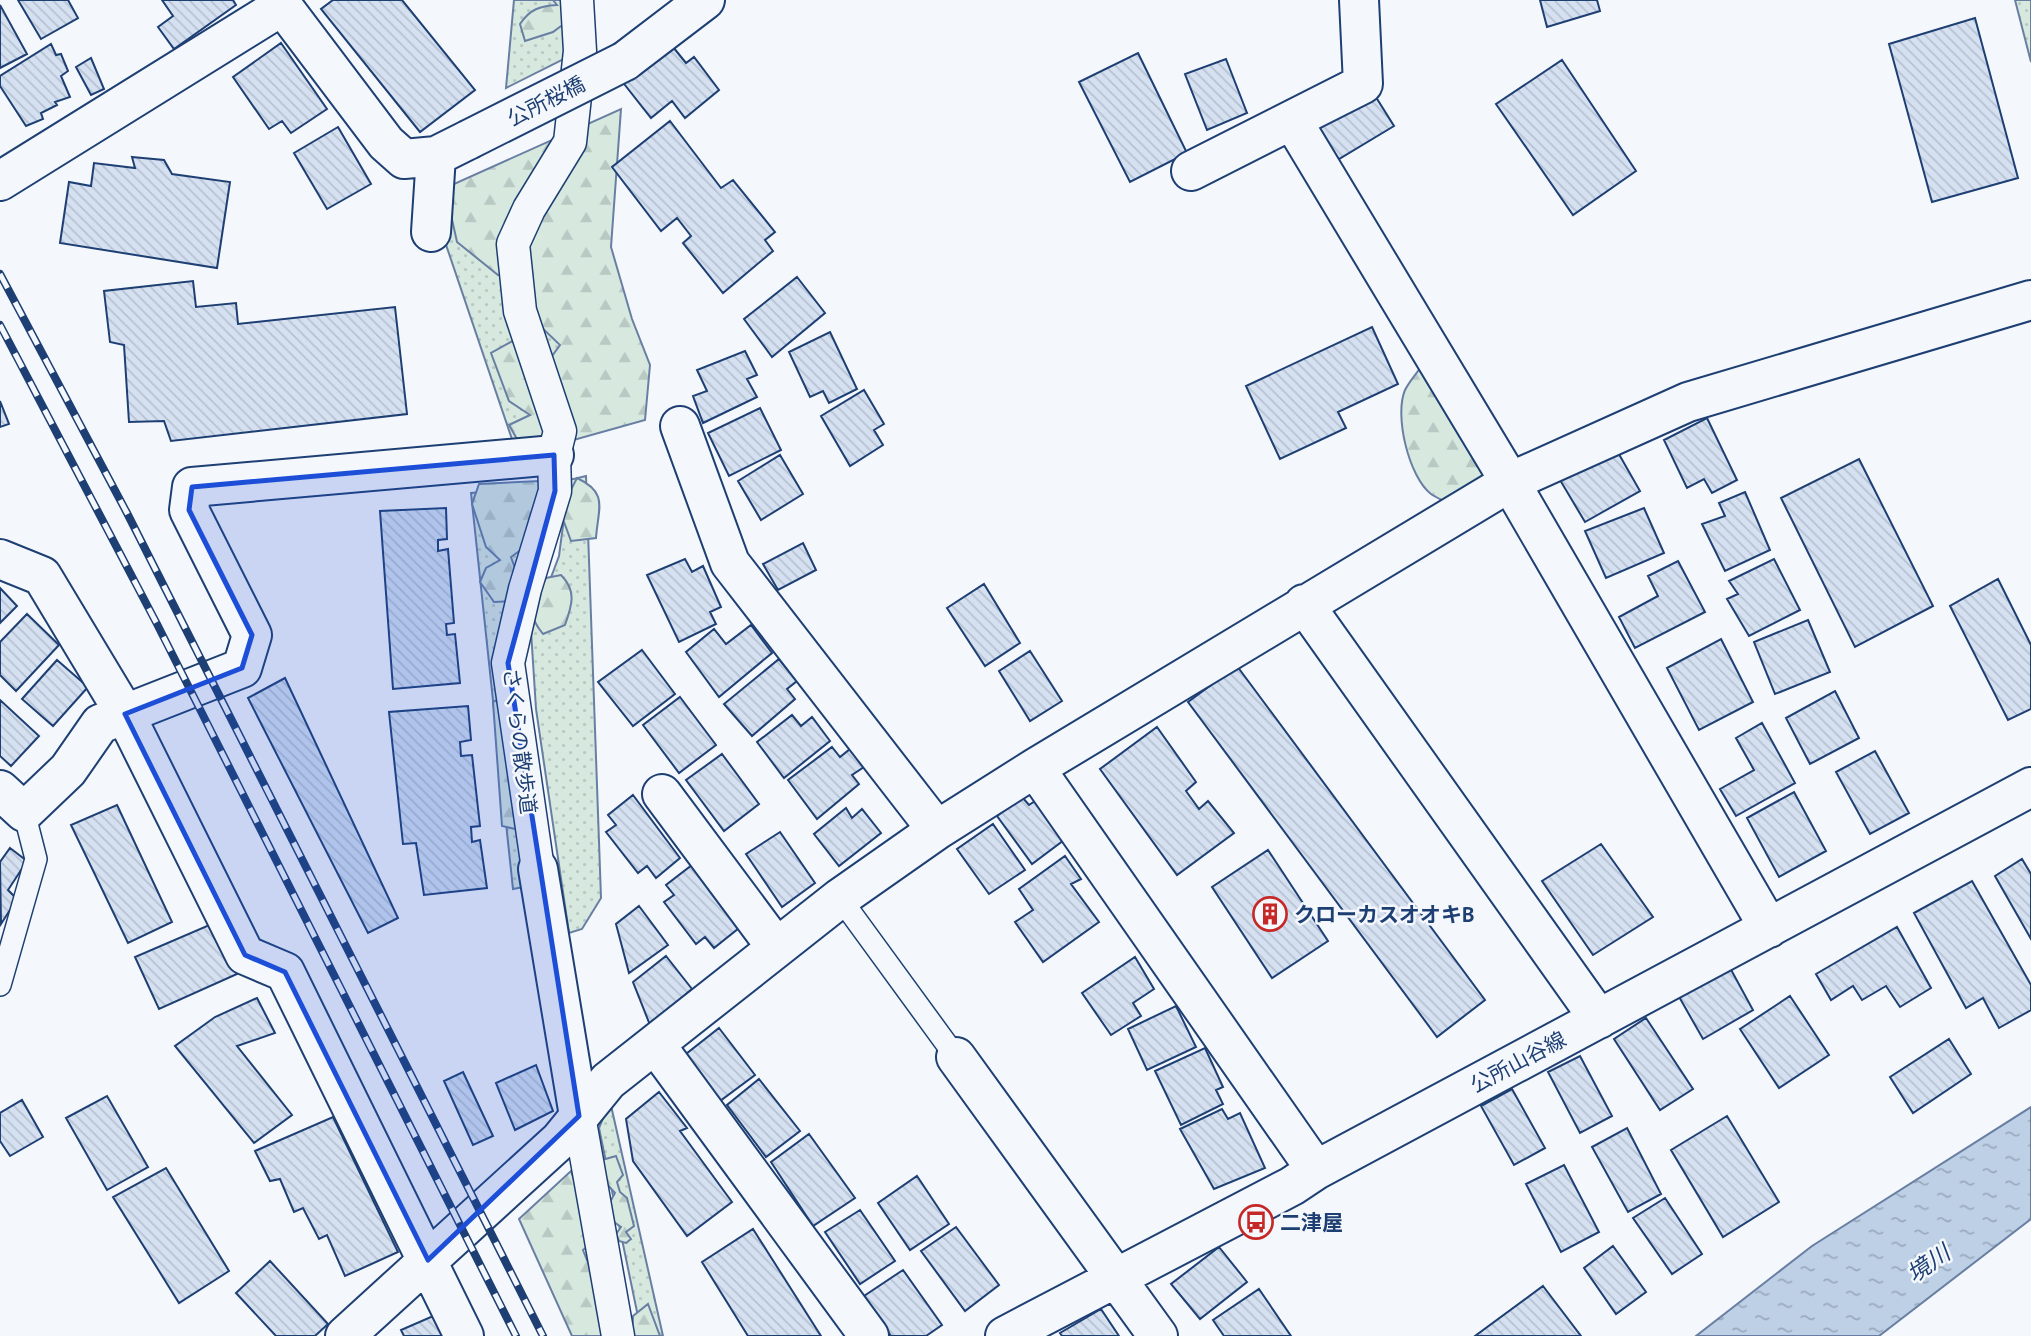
<svg xmlns="http://www.w3.org/2000/svg" width="2031" height="1336" viewBox="0 0 2031 1336" font-family="'PT Sans','Noto Sans JP',sans-serif">
<style>
.grass{fill:url(#grass-dots);stroke:#687fa3;stroke-width:2}
.forest{fill:url(#forest-firs);stroke:#687fa3;stroke-width:2}
.water{fill:url(#water-ripples);stroke:#687fa3;stroke-width:2}
.building{fill:url(#building-back-hatch);stroke:#1d3f73;stroke-width:2}
.lines{fill:none;stroke-linecap:round;stroke-linejoin:round}
.service-casing{stroke:#1d3f73;stroke-width:24}
.pedestrian-casing{stroke:#1d3f73;stroke-width:35}
.minor-casing{stroke:#1d3f73;stroke-width:42}
.service{stroke:#f4f7fb;stroke-width:21}
.pedestrian{stroke:#f4f7fb;stroke-width:32}
.minor{stroke:#f4f7fb;stroke-width:38}
.rail-casing{stroke:#1d3f73;stroke-width:8}
.rail{stroke:#f4f7fb;stroke-width:5;stroke-dasharray:16;stroke-linecap:butt}
.minor-bridge-casing{stroke:#1d3f73;stroke-width:42;stroke-linecap:butt}
.minor-bridge{stroke:#f4f7fb;stroke-width:38}
.marked{fill:#1d4ed8;fill-opacity:0.2;stroke:#1d4ed8;stroke-width:5;stroke-linejoin:round}
.labels{text-anchor:middle;dominant-baseline:central;stroke-width:5;stroke-linejoin:round;paint-order:stroke}
.street-label{font-size:21px;fill:#1d3f73;stroke:#f4f7fb}
.poi-label{font-size:21px;font-weight:bold;fill:#1d3f73;stroke:#f4f7fb;text-anchor:start}
.water-label{font-size:23px;font-style:italic;fill:#1d3f73;stroke:#f4f7fb}
</style>
<defs>
<pattern id="grass-dots" width="8" height="8" patternUnits="userSpaceOnUse" patternTransform="scale(1.75)"><rect width="8" height="8" fill="#d7e8df"/><path d="M2 2h.1M6 6h.1" fill="none" stroke="#b8c8c3" stroke-width="1.8" stroke-linecap="round"/></pattern>
<pattern id="forest-firs" width="22" height="20" patternUnits="userSpaceOnUse" patternTransform="scale(1.75)"><rect width="22" height="20" fill="#d7e8df"/><path d="M5 1l3.5 6h-7zM16 11l3.5 6h-7z" fill="#b8c8c3"/></pattern>
<pattern id="water-ripples" width="26" height="14" patternUnits="userSpaceOnUse" patternTransform="scale(1.75)"><rect width="26" height="14" fill="#bed0e5"/><path d="M2 4q2-2 4 0t4 0M15 11q2-2 4 0t4 0" fill="none" stroke="#9aaabe"/></pattern>
<pattern id="building-back-hatch" width="6" height="6" patternUnits="userSpaceOnUse" patternTransform="scale(1.75)"><rect width="6" height="6" fill="#d5e0f0"/><path d="M-1 5l2 2M0 0l6 6M5-1l2 2" fill="none" stroke="#b6c1d1"/></pattern>
</defs>
<rect width="100%" height="100%" fill="#f4f7fb"/>
<path class="grass" d="M514 0H569L570 56 506 88Z
M2015 0H2031V62Z
M445 188 539 270 569 334 545 448 516 451 442 233Z
M586 476 601 898 582 929 569 933 536 709 531 631 559 556 569 480Z
M535 489 531 518 512 576 529 886 513 889 471 493Z
M610 1101 663 1336H642L599 1128Z"/>
<path class="forest" d="M553 0H569V20L553 32 525 41 520 24C530 9 540 6 557 5Z
M621 109 611 247 632 319 650 365 645 420 545 448 521 446 509 425 530 415 509 401 491 353 516 339 552 356 560 345 535 321V297L529 279 498 275 457 242 445 188Z
M1421 367 1486 478 1446 502C1442 500 1435 497 1431 494 1409 477 1394 416 1405 390 1409 382 1416 374 1421 367Z
M577 478C609 493 598 508 596 538L571 541 560 511Z
M540 481 541 505 529 544 511 557 518 577 515 601 494 602 480 582 486 568 500 560 486 547 472 504 479 484Z
M561 575C577 591 572 605 565 625L543 634C523 609 532 603 546 578Z
M499 699 524 824 515 829 502 826 493 702Z
M616 1156 623 1175 617 1182 620 1192 627 1198 634 1226 626 1232 631 1239 626 1243 619 1241 616 1234 621 1227 614 1222 610 1202 615 1193 606 1183 602 1160Z
M571 1171 594 1241 583 1250 589 1265 598 1274 608 1330 602 1336H572L519 1219Z
M648 1304 660 1336H632L633 1316Z"/>
<path class="water" d="M2031 1107V1219L1879 1336H1696L1812 1246Z"/>
<path class="building" d="M18 0H68L78 18 41 39Z
M162 0H233L236 5 174 49 158 27 173 16Z
M333 0H402L475 90 420 132 321 9Z
M1540 0H1597L1600 11 1547 27Z
M0 5 27 54 0 68Z
M1975 18 2018 178 1932 202 1889 44Z
M669 42 686 63 694 57 719 90 685 118 672 101 651 118 621 80Z
M281 43 327 109 291 133 282 121 269 129 233 77Z
M51 44 56 55 61 54 68 71 61 76 70 97 55 102 57 105 41 113 43 119 26 126 0 86V76Z
M1138 53 1187 153 1130 182 1079 82Z
M91 58 104 89 91 95 76 67Z
M1226 59 1247 113 1207 130 1185 74Z
M1562 60 1636 171 1573 215 1496 104Z
M1374 94 1394 126 1334 162 1316 127Z
M670 121 721 188 733 180 775 232 765 240 773 251 723 293 683 243 691 236 677 218 661 231 612 167Z
M338 127 371 184 327 209 294 153Z
M132 157 164 160 172 174 230 182 217 268 60 243 69 182 91 186 94 163 135 168Z
M797 277 825 313 772 357 744 319Z
M193 281 196 307 236 303 238 324 395 307 407 414 171 441 164 421 129 422 124 345 110 342 104 291Z
M1372 327 1398 384 1338 412 1346 428 1280 459 1246 386Z
M830 332 857 389 829 403 823 391 810 397 789 352Z
M745 351 757 375 747 379 757 397 703 423 693 396 707 391 697 370Z
M864 390 884 424 874 430 883 445 850 466 821 416Z
M0 401 9 424 0 427Z
M760 408 781 450 729 476 708 433Z
M1707 418 1737 480 1712 493 1704 479 1687 488 1664 440Z
M1616 449 1640 491 1585 522 1560 480Z
M780 455 803 494 761 520 738 481Z
M1859 459 1933 606 1855 647 1781 498Z
M1745 492 1770 550 1725 571 1702 524 1725 516 1719 503Z
M446 508 447 539 438 540V551L448 549 454 623 446 624 447 635 455 634 460 683 393 689 380 511Z
M1644 508 1664 553 1606 578 1585 531Z
M803 543 816 570 778 590 763 564Z
M685 559 692 572 703 566 721 607 710 612 716 624 679 642 647 575Z
M1774 559 1800 610 1749 636 1727 599 1738 594 1729 581Z
M1678 561 1705 612 1635 648 1619 617 1658 596 1648 576Z
M1998 579 2031 645V709L2008 720 1950 606Z
M984 584 1020 643 985 666 947 608Z
M0 588 17 606 0 623Z
M27 614 59 645 16 691 0 675V642Z
M1808 620 1830 672 1775 694 1754 642Z
M751 625 772 653 719 697 686 652 714 629 726 644Z
M1721 639 1753 702 1699 730 1667 668Z
M642 650 675 694 633 726 598 682Z
M1030 651 1062 701 1030 721 999 671Z
M779 659 797 681 787 689 795 699 752 736 724 704Z
M57 660 88 687 53 726 22 699Z
M1237 666 1485 1000 1437 1037 1188 702Z
M285 678 398 918 368 933 248 698Z
M1835 691 1859 738 1810 764 1786 718Z
M680 697 716 745 679 773 643 725Z
M0 700 39 736 11 766 0 756Z
M468 706 471 740 460 742 461 756 472 755 480 826 471 827 472 842 480 840 487 888 424 895 416 843 403 844 389 712Z
M792 715 801 726 812 717 830 741 784 778 757 742Z
M1762 723 1795 783 1736 816 1720 789 1754 770 1736 738Z
M1157 727 1196 782 1186 791 1199 809 1208 801 1234 833 1177 875 1100 769Z
M832 747 840 757 850 749 864 767 852 775 859 784 817 819 788 780Z
M1875 751 1909 813 1870 834 1836 772Z
M722 754 759 804 724 831 686 780Z
M1794 792 1826 851 1779 877 1747 818Z
M633 795 680 858 656 878 647 866 638 873 606 832 616 825 608 815Z
M1022 797 1029 805 1035 801 1064 840 1032 864 997 816Z
M117 805 172 922 128 943 71 825Z
M846 808 852 818 862 809 881 833 839 866 814 834Z
M993 824 1025 870 989 894 957 849Z
M780 832 815 883 782 907 746 854Z
M1601 844 1653 917 1593 955 1542 881Z
M10 848 27 861 8 890 17 899 1 924 0 862Z
M1268 850 1328 941 1272 978 1212 887Z
M1065 856 1081 879 1071 884 1099 922 1043 962 1015 922 1033 910 1019 889Z
M2022 859 2031 874V939L1995 876Z
M692 865 739 928 714 948 705 937 696 944 664 902 674 895 666 885Z
M1972 881 2031 985V1010L1999 1028 1983 998 1966 1008 1914 913Z
M639 906 668 945 629 973 616 924Z
M214 923 237 974 159 1009 135 957Z
M1897 927 1931 988 1900 1007 1886 986 1862 1000 1853 986 1831 1000 1816 974Z
M666 956 692 989 650 1025 633 982Z
M1135 957 1154 989 1133 1003 1141 1016 1111 1035 1082 993Z
M1729 966 1753 1010 1703 1039 1678 995Z
M1790 996 1829 1055 1779 1088 1740 1029Z
M257 998 275 1033 237 1046 292 1115 254 1143 175 1046 215 1017Z
M1176 1006 1196 1047 1147 1070 1128 1029Z
M1646 1018 1693 1089 1660 1110 1614 1039Z
M719 1028 755 1075 720 1101 686 1054Z
M1949 1039 1971 1074 1913 1113 1890 1077Z
M1205 1048 1223 1087 1216 1090 1223 1104 1181 1125 1155 1071Z
M1580 1056 1612 1116 1580 1133 1548 1072Z
M536 1065 553 1111 515 1130 496 1083Z
M463 1072 493 1136 473 1145 444 1081Z
M759 1079 800 1131 766 1157 727 1105Z
M1512 1089 1545 1148 1514 1165 1481 1106Z
M659 1092 687 1128 680 1131 732 1202 687 1236 633 1161 626 1119Z
M107 1096 148 1167 107 1190 66 1118Z
M22 1100 43 1137 10 1156 0 1141V1113Z
M1222 1109 1228 1119 1240 1113 1265 1168 1214 1189 1180 1129Z
M1727 1116 1779 1202 1723 1237 1671 1150Z
M333 1117 398 1252 345 1276 327 1235 319 1239 303 1208 294 1212 280 1179 270 1181 255 1151Z
M1627 1128 1661 1194 1628 1212 1592 1147Z
M809 1134 855 1198 813 1226 771 1162Z
M1564 1165 1599 1232 1561 1252 1526 1184Z
M166 1168 229 1271 179 1303 113 1197Z
M917 1176 949 1224 910 1250 878 1203Z
M1665 1198 1702 1254 1672 1274 1633 1218Z
M860 1210 895 1261 860 1284 825 1232Z
M956 1227 999 1285 965 1311 921 1251Z
M753 1229 821 1336H748L702 1262Z
M1613 1246 1646 1292 1616 1314 1584 1268Z
M1219 1247 1247 1282 1200 1319 1171 1284Z
M270 1261 328 1324 315 1336H276L236 1293Z
M903 1270 942 1325 926 1336H891L864 1296Z
M1543 1286 1581 1336H1475Z
M1259 1289 1291 1336H1224L1213 1320Z
M1101 1309 1119 1336H1062L1060 1333Z
M440 1313 451 1336H404L401 1330Z"/>
<g class="lines">
<g class="service-casing">
<path id="service" d="M840 898 956 1057
M0 985 36 859 24 812"/>
</g>
<g class="pedestrian-casing">
<path id="pedestrian" d="M538 869 508 663 525 589 555 491 554 455 560 431 520 311 513 244 529 209 570 142 580 51 577 0
M579 1116 618 1336"/>
</g>
<g class="minor-casing">
<path id="minor" d="M278 0 386 143 404 159 436 156 468 140
M625 61 705 0
M1292 120 1510 482 1769 928
M1191 171 1363 84 1359 0
M0 181 282 6
M431 232 436 156
M680 426 730 563 937 830
M0 559 42 576 125 714 100 724 68 770 24 812 0 790
M1304 604 1599 1019
M1035 768 1316 1170
M662 794 776 947
M538 869 579 1116
M655 1044 869 1336
M956 1057 1158 1336
M345 1336 560 1140 608 1081 840 898 937 830 1035 768 1510 482 1688 402 2031 300
M464 1336 285 972 245 955 125 714 242 668 252 635 189 510 192 487 554 455
M1005 1336 1292 1186 1316 1170 2031 787"/>
</g>
<use href="#service" class="service"/>
<use href="#pedestrian" class="pedestrian"/>
<use href="#minor" class="minor"/>
<g class="rail-casing">
<path id="rail" d="M0 274 127 513 543 1336
M0 325 157 624 516 1336"/>
</g>
<use href="#rail" class="rail"/>
<g class="minor-bridge-casing">
<path id="minor-bridge" d="M468 140 625 61"/>
</g>
<use href="#minor-bridge" class="minor-bridge"/>
</g>
<path class="marked" d="M554 455 555 491 508 663 579 1116 428 1260 285 972 245 955 125 714 242 668 252 635 189 510 192 487Z"/>
<defs>
<g id="building-ring" transform="scale(1.75)"><circle r="9.5" fill="#f4f7fb" stroke="#c62828" stroke-width="1.5"/><path d="M-4-6H4V6H1V3H-1V6H-4ZM-2.5-4.3h1.7v1.8h-1.7ZM.8-4.3h1.7v1.8H.8ZM-2.5-1h1.7V.8h-1.7ZM.8-1h1.7V.8H.8Z" fill="#c62828"/></g>
<g id="bus-ring" transform="scale(1.75)"><circle r="9.5" fill="#f4f7fb" stroke="#c62828" stroke-width="1.5"/><path d="M-5-6H5V4H4V6H2V4H-2V6H-4V4H-5ZM-3.5-4V0h7V-4ZM-3.5 1.2v1.5H-2V1.2ZM2 1.2v1.5H3.5V1.2Z" fill="#c62828"/></g>
</defs>
<g fill-rule="evenodd">
<use href="#building-ring" x="1270" y="914"/>
<use href="#bus-ring" x="1256" y="1222"/>
</g>
<g class="labels">
<g class="street-label">
<text transform="translate(546 101) rotate(-27)">公所桜橋</text>
<text transform="translate(520 741) rotate(83)">さくらの散歩道</text>
<text transform="translate(1518 1062) rotate(-28)">公所山谷線</text>
</g>
<g class="poi-label">
<text x="1294" y="914">クローカスオオキB</text>
<text x="1280" y="1222">二津屋</text>
</g>
<g class="water-label">
<text transform="translate(1928 1263) rotate(-35)">境川</text>
</g>
</g>
</svg>
